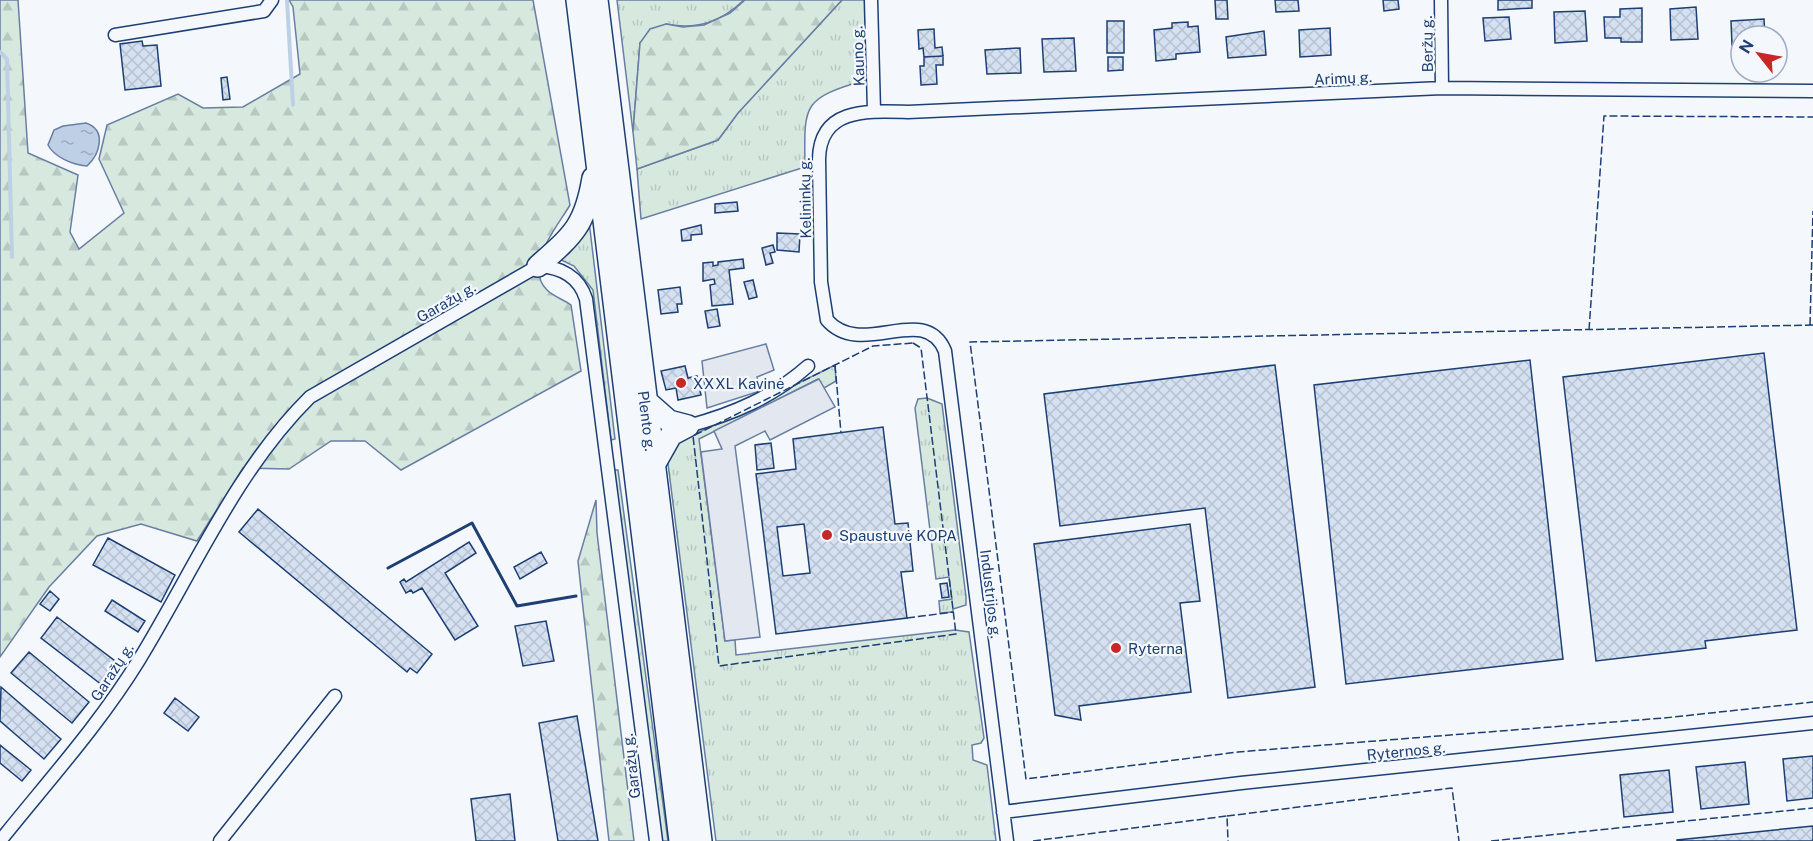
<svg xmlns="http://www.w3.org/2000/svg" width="1813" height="841" viewBox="0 0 1813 841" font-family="'Public Sans',sans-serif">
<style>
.grass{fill:url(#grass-tufts);stroke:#687fa3;stroke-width:1.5}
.forest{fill:url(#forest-firs);stroke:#687fa3;stroke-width:1.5}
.parking{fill:#e3e8f0;stroke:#687fa3;stroke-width:1.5}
.water{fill:url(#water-ripples);stroke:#687fa3;stroke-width:1.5}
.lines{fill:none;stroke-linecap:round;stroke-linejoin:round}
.stream{stroke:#bed0e5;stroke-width:4}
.building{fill:url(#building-cross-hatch);stroke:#1d3f73;stroke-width:1.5;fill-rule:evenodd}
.minor-casing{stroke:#1d3f73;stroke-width:15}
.trunk-casing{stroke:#1d3f73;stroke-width:24}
.minor{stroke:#f4f7fb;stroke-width:12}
.trunk{stroke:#f4f7fb;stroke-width:21}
.fence{stroke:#1d3f73;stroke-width:1.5;stroke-dasharray:8 3;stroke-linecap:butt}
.wall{stroke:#1d3f73;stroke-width:3}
.poi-dot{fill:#c62828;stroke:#f4f7fb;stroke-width:2}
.labels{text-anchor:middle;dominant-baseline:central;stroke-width:4.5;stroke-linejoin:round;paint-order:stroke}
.street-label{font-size:15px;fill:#1d3f73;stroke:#f4f7fb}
.poi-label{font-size:15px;fill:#1d3f73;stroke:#f4f7fb;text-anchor:start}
</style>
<defs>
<pattern id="grass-tufts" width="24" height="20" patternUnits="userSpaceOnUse" patternTransform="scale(1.5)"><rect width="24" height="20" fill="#d7e8df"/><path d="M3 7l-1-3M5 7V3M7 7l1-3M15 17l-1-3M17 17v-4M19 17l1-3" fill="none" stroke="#b8c8c3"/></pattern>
<pattern id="forest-firs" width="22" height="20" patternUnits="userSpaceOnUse" patternTransform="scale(1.5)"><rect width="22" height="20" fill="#d7e8df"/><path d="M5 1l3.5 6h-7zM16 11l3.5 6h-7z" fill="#b8c8c3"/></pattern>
<pattern id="water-ripples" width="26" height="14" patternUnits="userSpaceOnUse" patternTransform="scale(1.5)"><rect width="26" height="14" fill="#bed0e5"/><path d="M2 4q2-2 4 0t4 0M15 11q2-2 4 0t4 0" fill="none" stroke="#9aaabe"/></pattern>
<pattern id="building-cross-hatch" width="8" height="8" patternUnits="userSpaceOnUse" patternTransform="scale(1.5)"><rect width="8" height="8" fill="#d5e0f0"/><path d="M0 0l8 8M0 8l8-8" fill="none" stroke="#b6c1d1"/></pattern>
</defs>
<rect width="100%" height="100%" fill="#f4f7fb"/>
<path class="grass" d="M617 0H744C721 22 698 30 666 24L640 43 633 132Z
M842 0H866L865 80C802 99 804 104 805 167L641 219 637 169 718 140 738 113Z
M589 221 615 439 611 440 593 290 574 266 557 258Z
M835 365 836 381 824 388 818 379 699 439 725 641 735 640 736 655 955 630 969 632 984 738 981 743 972 745 973 760 987 765 996 841H716L667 456 677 443Z
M927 398 942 404 966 597V605L953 609V612L940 613 939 601 952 599 949 577 936 579 915 408 918 399Z
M613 470H618L668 841H662Z"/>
<path class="forest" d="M0 0H18L28 153 78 175 70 232 79 249 124 213 99 159 107 125 178 94 203 108 243 107 300 74 293 7 289 0H533L570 205C557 227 523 266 547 290 553 296 564 300 571 305L581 371 401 470 365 441H331L289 469 243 468 197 541 141 524 97 536 49 587 0 657Z
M745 0H842L738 113 718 140 637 169 633 132 640 43 650 29 666 24 683 27 704 25 730 13Z
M596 500 597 533 634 841H609L582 599 578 561Z"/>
<path class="parking" d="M766 344 774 370 757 377 760 391 707 408 702 361Z
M819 379 835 407 770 440 765 431 735 446 760 637 725 641 701 452 722 449 714 431Z"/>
<path class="water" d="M86 123C107 130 100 154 87 166 73 165 54 157 48 145L54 130 63 126Z"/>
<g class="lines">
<path class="stream" d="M287 0 293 105
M0 52 7 59 12 257"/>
</g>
<path class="building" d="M1215 0H1227L1228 19H1216Z
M1275 0H1298L1299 11 1276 12Z
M1383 0H1398L1399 9 1384 11Z
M1498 0H1532V8L1498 10Z
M1696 7 1698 39 1671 40 1670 9Z
M1642 8V42H1621V38H1605L1604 17H1620V9Z
M1585 11 1587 41 1555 43 1554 12Z
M1509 17 1511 39 1485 41 1483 18Z
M1764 19 1765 36H1741V45H1732L1731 21Z
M1107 21H1124V53H1107Z
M1188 22V27L1198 26 1200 52 1176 54V59L1156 61 1154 30 1172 28V23Z
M1330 28 1331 55 1300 57 1299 30Z
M934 29 935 48 942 47 943 56 924 57 923 48 919 49 918 30Z
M1264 31 1266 55 1228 58 1226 37Z
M1074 38 1076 71 1044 72 1042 39Z
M142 41 143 46 157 45 161 86 125 90 120 44Z
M1020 48 1021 73 987 74 985 50Z
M943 56V65H936L937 84 921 85 920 66H924V57Z
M1108 57H1123V70L1108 71Z
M227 77 230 99 223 100 221 78Z
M737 202 738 211 715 213V204Z
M701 225 702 234 691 235V240L682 241 681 230Z
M777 233 800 234 799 252 777 250Z
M773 245 775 252 770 253 773 263 766 265 762 248Z
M743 259 744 268 729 270 733 304 712 306 710 285 715 284 714 279 703 281V263L713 262V266L718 265V262Z
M753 280 757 297 749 299 744 282Z
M680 287 682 304H677L678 312 661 314 658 290Z
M717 309 720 326 708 328 705 311Z
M1764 353 1797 630 1705 641 1706 648 1596 661 1563 377Z
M1530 360 1563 659 1346 684 1314 385Z
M1275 365 1315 687 1228 698 1205 508 1060 526 1044 394Z
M685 366 688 378 697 376 701 395 678 400 676 388 666 390 661 371Z
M883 427 895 524 908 523 913 571 901 572 907 618 776 634 756 474 796 469 793 439ZM804 524 810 573 783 576 777 527Z
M771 443 774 468 757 470 755 445Z
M258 509 432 654 417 673 410 668 407 672 239 532Z
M1190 524 1200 601 1180 603 1191 692 1079 706 1081 720 1055 715 1034 544Z
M108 538 175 575 161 602 93 565Z
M469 542 476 553 445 573 478 626 455 640 422 588 413 593 411 590 406 593 400 582 404 579 406 582Z
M541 552 547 563 520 579 514 567Z
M947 583 949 597 942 598 940 584Z
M50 591 59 599 50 611 40 604Z
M112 600 145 621 138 632 105 611Z
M57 617 119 664 102 685 41 638Z
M546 621 554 661 523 666 515 626Z
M29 652 89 702 72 723 11 673Z
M1 687 61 739 44 759 0 721Z
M175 698 199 717 188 731 164 713Z
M577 716 598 841H558L539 723Z
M0 745 31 770 22 781 0 763Z
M1813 756V798L1787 801 1783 759Z
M1745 762 1749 804 1701 809 1696 767Z
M1669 770 1673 812 1624 817 1620 775Z
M510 794 515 841H476L471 799Z
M1813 826V841H1677V840Z"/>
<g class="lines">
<g class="minor-casing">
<path id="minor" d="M871 0 874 111
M1441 0 1442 88
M115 35 264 11 272 0
M688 426C733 414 773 397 808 366
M1003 812 1241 783 1813 723
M0 841C48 781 99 725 139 660 193 572 236 470 310 397L538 266C560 267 579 276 586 299L656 841
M220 841 335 696
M1007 841 945 351C924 301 862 360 827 320L821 282 819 159C820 107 869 111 908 112L1442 88 1813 91"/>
</g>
<g class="trunk-casing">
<path id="trunk" d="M577 0 680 841
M597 0 701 841
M538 266C573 235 585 226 593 178
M644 399 669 421 688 426
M653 467 671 435 688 426"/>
</g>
<use href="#minor" class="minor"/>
<use href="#trunk" class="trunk"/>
<path class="fence" d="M1810 325 1813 211
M1813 325 970 342 1026 779 1238 752 1664 718 1813 702
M1589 330 1604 116 1813 117
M913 343 921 348 956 634 719 666 693 436 873 346Z
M835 365 841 433
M907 618 953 612
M1227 816 1452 788 1459 841
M1033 841 1227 816 1228 841
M1491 841 1813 808"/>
<path class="wall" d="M388 568 472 523 517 606 576 596"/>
</g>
<g class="poi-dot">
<circle cx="681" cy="383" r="6"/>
<circle cx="827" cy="535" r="6"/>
<circle cx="1116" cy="648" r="6"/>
</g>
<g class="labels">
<g class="street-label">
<text transform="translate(1427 44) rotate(-91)">Beržų g.</text>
<text transform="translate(858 56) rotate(-92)">Kauno g.</text>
<text transform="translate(1343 78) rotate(-3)">Arimų g.</text>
<text transform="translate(805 198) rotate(-91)">Kelininkų g.</text>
<text transform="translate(446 302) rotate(-30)">Garažų g.</text>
<text transform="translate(647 421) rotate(83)">Plento g.</text>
<text transform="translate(991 594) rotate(83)">Industrijos g.</text>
<text transform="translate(112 672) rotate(-57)">Garažų g.</text>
<text transform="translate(1406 751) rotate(-6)">Ryternos g.</text>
<text transform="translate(631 766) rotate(-97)">Garažų g.</text>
</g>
<g class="poi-label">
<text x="693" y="383">XXXL Kavinė</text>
<text x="839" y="535">Spaustuvė KOPA</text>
<text x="1128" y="648">Ryterna</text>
</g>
</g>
<g transform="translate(1759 54) rotate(301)"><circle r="28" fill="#f4f7fb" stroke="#9eadc5" stroke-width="1.5"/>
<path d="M0-4.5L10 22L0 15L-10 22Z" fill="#c62828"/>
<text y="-9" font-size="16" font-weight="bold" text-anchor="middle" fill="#1d3f73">N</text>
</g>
</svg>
